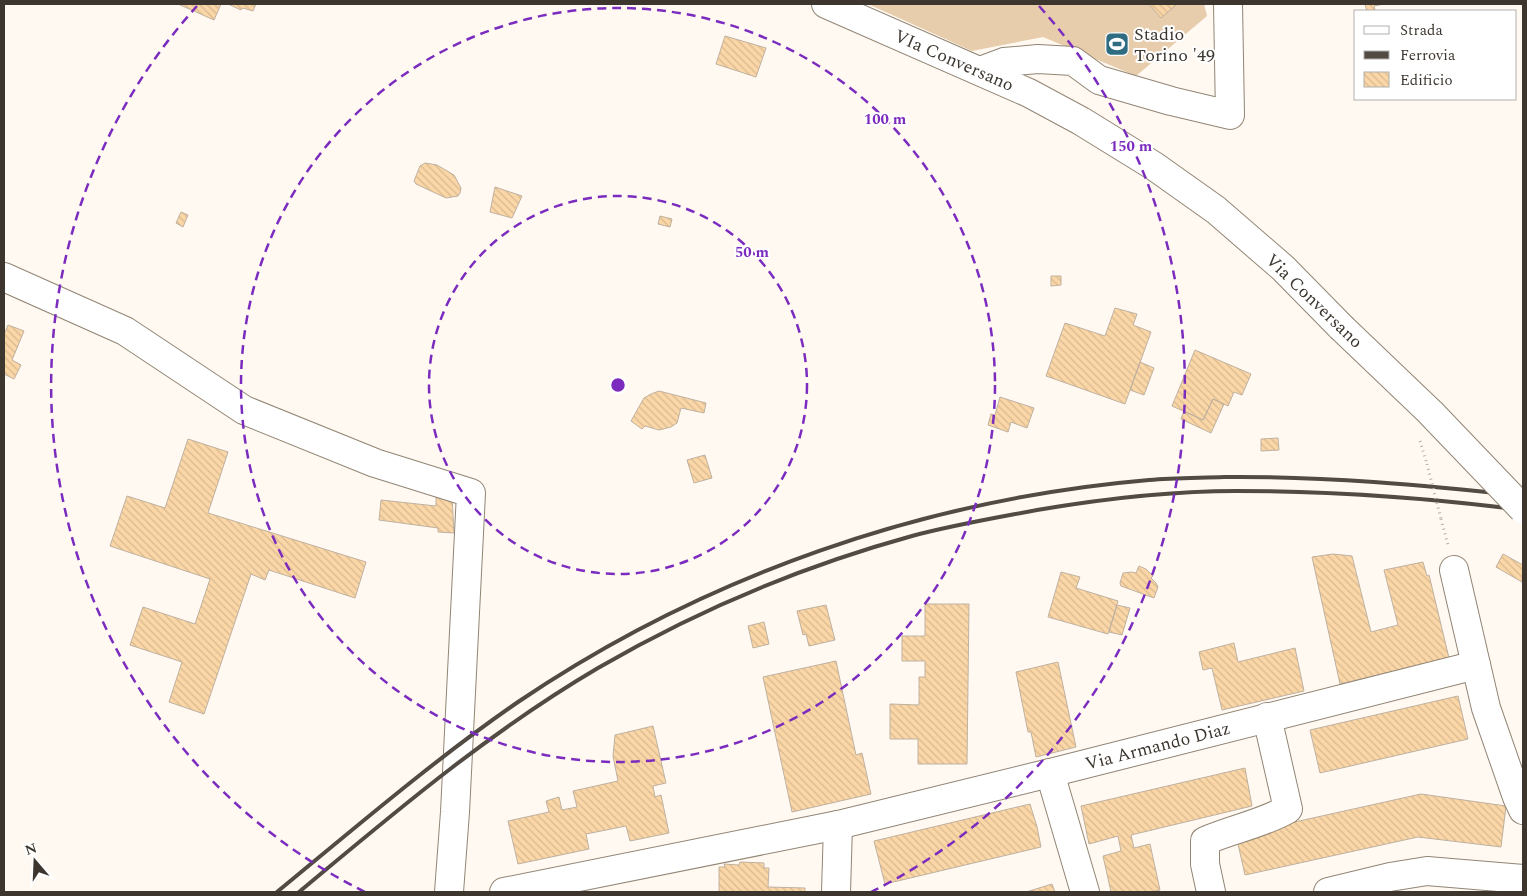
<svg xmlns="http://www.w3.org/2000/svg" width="1527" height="896" viewBox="0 0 1527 896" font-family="Spectral,serif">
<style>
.grass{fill:#e7cdab}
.building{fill:url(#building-back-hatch);stroke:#bfb1a0}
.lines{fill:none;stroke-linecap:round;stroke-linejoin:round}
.minor-casing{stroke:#918574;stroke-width:30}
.secondary-casing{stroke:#918574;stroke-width:30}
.path{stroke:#b5afa8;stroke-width:3;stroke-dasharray:1 4;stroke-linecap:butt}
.minor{stroke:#fff;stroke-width:28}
.secondary{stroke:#fff;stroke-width:28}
.rail{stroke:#514b44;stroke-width:4}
.secondary-bridge-casing{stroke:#918574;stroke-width:30;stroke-linecap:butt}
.path-bridge{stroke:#b5afa8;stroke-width:3;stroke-dasharray:1 4;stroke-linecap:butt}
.secondary-bridge{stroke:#fff;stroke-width:28}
.ring{fill:none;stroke:#7b2cbf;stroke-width:2.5;stroke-dasharray:9 6}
.labels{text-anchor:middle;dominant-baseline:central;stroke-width:4;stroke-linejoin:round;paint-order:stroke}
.poi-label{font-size:18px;fill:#3c362f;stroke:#fff;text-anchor:start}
.street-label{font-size:18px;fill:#3c362f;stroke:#fff}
.centre{fill:#7b2cbf;stroke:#fff;stroke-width:2.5}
.ring-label{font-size:15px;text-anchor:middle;font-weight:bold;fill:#7b2cbf;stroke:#fff;stroke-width:4;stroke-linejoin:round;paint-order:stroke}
</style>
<defs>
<pattern id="building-back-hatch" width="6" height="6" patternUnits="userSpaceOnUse" patternTransform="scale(1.25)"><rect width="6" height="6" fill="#fbd7a7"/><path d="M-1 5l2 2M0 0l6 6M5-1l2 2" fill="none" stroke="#d8b990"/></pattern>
</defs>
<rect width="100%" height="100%" fill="#fff9f2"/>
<path class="grass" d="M868 4H1204L1207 16 1136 76 1043 37 972 51Z"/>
<path class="building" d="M178 4H221L214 20Z
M228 4H256L253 11 243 8 241 10Z
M1149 4H1177L1161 18Z
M1365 4H1384L1374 6 1375 10 1371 11H1367Z
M725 36 766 48 756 77 716 64Z
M425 163 437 165 454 175 461 188 460 193 458 196 446 198 416 184 414 181 420 166Z
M495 187 522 196 512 218 490 212Z
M181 212 188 215 183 227 176 223Z
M660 216 672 219 670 227 658 224Z
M1051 276H1061V285L1051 286Z
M1115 308 1137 314 1133 325 1151 332 1125 404 1046 376 1065 323 1105 336Z
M8 325 24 331 12 360 21 365 14 379 4 374V335Z
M1195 350 1251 374 1242 395 1234 392 1228 406 1213 399 1203 420 1172 406Z
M1140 362 1154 368 1144 395 1130 390Z
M659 391 706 403 704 413 681 408 677 423 671 427 659 430 645 426 642 429 631 421 644 398 651 394Z
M1000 397 1034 408 1027 428 1011 422 1008 432 988 425 991 414 995 415Z
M1213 399 1224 404 1211 433 1181 419 1184 411 1203 420Z
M1278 438 1279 450 1261 451V439Z
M188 439 228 452 208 513 366 562 355 598 269 570 265 580 251 574 204 714 169 702 182 662 130 645 143 607 195 624 210 579 110 546 127 496 165 508Z
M705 455 712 478 694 483 687 460Z
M436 495 452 496 454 533 438 532V528L379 520 381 500 436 506Z
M1333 554 1352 556 1371 632 1398 625 1384 570 1423 562 1427 576 1429 575 1449 658 1340 684 1312 557Z
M1503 554 1523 565 1522 582 1496 567Z
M1139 566 1146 569 1153 576 1151 578 1156 583 1158 587 1154 598 1121 586 1120 583 1123 573 1132 572 1136 573Z
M1061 572 1080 577 1076 588 1118 601 1108 634 1048 617Z
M925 604H969L967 764H918V739H890V704L919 705V677H925V661H902V636H925Z
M826 605 835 640 809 646 806 634 803 635 797 611Z
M1117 605 1130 608 1122 635 1109 632Z
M764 622 769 644 753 648 748 626Z
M1234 643 1238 662 1295 648 1304 691 1222 710 1212 668 1203 670 1199 652Z
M836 661 856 755 862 753 871 794 792 812 763 677Z
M1058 662 1076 747 1036 757 1031 732H1028L1016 672Z
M1458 696 1468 739 1320 773 1310 730Z
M653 726 666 783 653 786 655 797 661 795 669 833 630 841 626 826 586 834 589 849 518 864 508 821 549 812 546 801 559 797 562 810 577 807 573 791 618 781 613 756 615 735Z
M1245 768 1252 806 1131 835 1134 848 1150 844 1160 890 1151 892H1111L1103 856 1121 851 1118 836 1089 844 1081 806Z
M1421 794 1506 806 1501 847 1418 837 1245 875 1236 835Z
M1030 804 1037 827 1041 847 885 884 874 841Z
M740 862 764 863V868H769L768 887 805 888V892H719V867H725L724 864 739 865Z
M1052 884 1055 892H1026Z"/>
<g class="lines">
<g class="minor-casing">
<g id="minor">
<path d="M980 71 1004 62 1038 59 1073 61 1099 80 1171 101 1230 115 1228 4"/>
<path d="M4 277 125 331 244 410 375 463 471 493 455 812 449 892"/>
<path d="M1454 570 1486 708 1517 797 1523 810"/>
<path d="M1050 773 1085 892"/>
<path id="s1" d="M504 892 838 825 1050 773 1476 665"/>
<path d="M836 892 838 825"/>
<path d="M1211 892 1205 864V841C1232 829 1262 824 1288 809L1267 717"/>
<path d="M1328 892 1390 877 1427 871 1523 879"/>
</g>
</g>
<g class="secondary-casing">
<g id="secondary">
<path id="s2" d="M826 4 1029 93 1081 121 1154 166 1216 210 1283 268 1341 327"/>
</g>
</g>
<path class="path" d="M1420 441 1427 464
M1441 519 1448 545"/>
<use href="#minor" class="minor"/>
<use href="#secondary" class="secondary"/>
<path class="rail" d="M277 892C356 827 434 760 518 702 704 576 925 499 1149 480 1174 478 1199 478 1224 477 1324 476 1424 485 1523 496
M299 892C395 812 489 732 598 668 696 611 803 566 912 536 953 525 995 518 1037 510 1102 499 1170 491 1236 491 1332 491 1428 498 1523 510"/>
<g class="secondary-bridge-casing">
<path id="secondary-bridge" d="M1341 327 1430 412 1523 509"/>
</g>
<path class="path-bridge" d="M1427 464 1441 519"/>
<use href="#secondary-bridge" class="secondary-bridge"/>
</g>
<g class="ring">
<circle cx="618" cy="385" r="189"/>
<circle cx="618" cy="385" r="377"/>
<path d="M365 892A566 566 0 0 1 197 6M1039 6A566 566 0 0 1 871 892"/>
</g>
<defs>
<g id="stadium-square" transform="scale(1.25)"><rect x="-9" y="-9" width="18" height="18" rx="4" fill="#2e6c82" stroke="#fff"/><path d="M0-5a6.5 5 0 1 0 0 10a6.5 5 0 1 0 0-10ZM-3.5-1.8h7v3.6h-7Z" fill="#fff"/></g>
</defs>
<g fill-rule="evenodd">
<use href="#stadium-square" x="1117" y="44"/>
</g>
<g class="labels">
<g class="poi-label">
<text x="1134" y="34">Stadio<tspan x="1134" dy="21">Torino '49</tspan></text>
</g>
<g class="street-label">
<text stroke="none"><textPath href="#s2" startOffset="140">VIa Conversano</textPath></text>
<text transform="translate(1314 301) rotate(44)">Via Conversano</text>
<text stroke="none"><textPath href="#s1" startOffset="670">Via Armando Diaz</textPath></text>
</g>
</g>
<circle cx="618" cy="385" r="8" class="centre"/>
<g class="ring-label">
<text x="885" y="124">100 m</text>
<text x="1131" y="151">150 m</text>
<text x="752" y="257">50 m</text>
</g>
<rect width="1527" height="896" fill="none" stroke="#3c362f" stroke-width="10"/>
<rect x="1354" y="10" width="162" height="90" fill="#ffffff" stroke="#b1afac"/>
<rect x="1364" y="26" width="25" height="8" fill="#ffffff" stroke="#b1afac"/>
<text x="1400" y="35" font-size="15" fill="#3c362f">Strada</text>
<rect x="1364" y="51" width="25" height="8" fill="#514b44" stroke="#b1afac"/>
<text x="1400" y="60" font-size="15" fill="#3c362f">Ferrovia</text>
<rect x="1364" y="72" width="25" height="15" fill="url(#building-back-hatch)" stroke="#b1afac"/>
<text x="1400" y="85" font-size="15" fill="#3c362f">Edificio</text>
<g transform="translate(35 861) rotate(341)" stroke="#ffffff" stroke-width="4" paint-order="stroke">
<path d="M0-4L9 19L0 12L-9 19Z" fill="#3c362f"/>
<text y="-8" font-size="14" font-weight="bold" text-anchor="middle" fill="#3c362f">N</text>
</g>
</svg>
